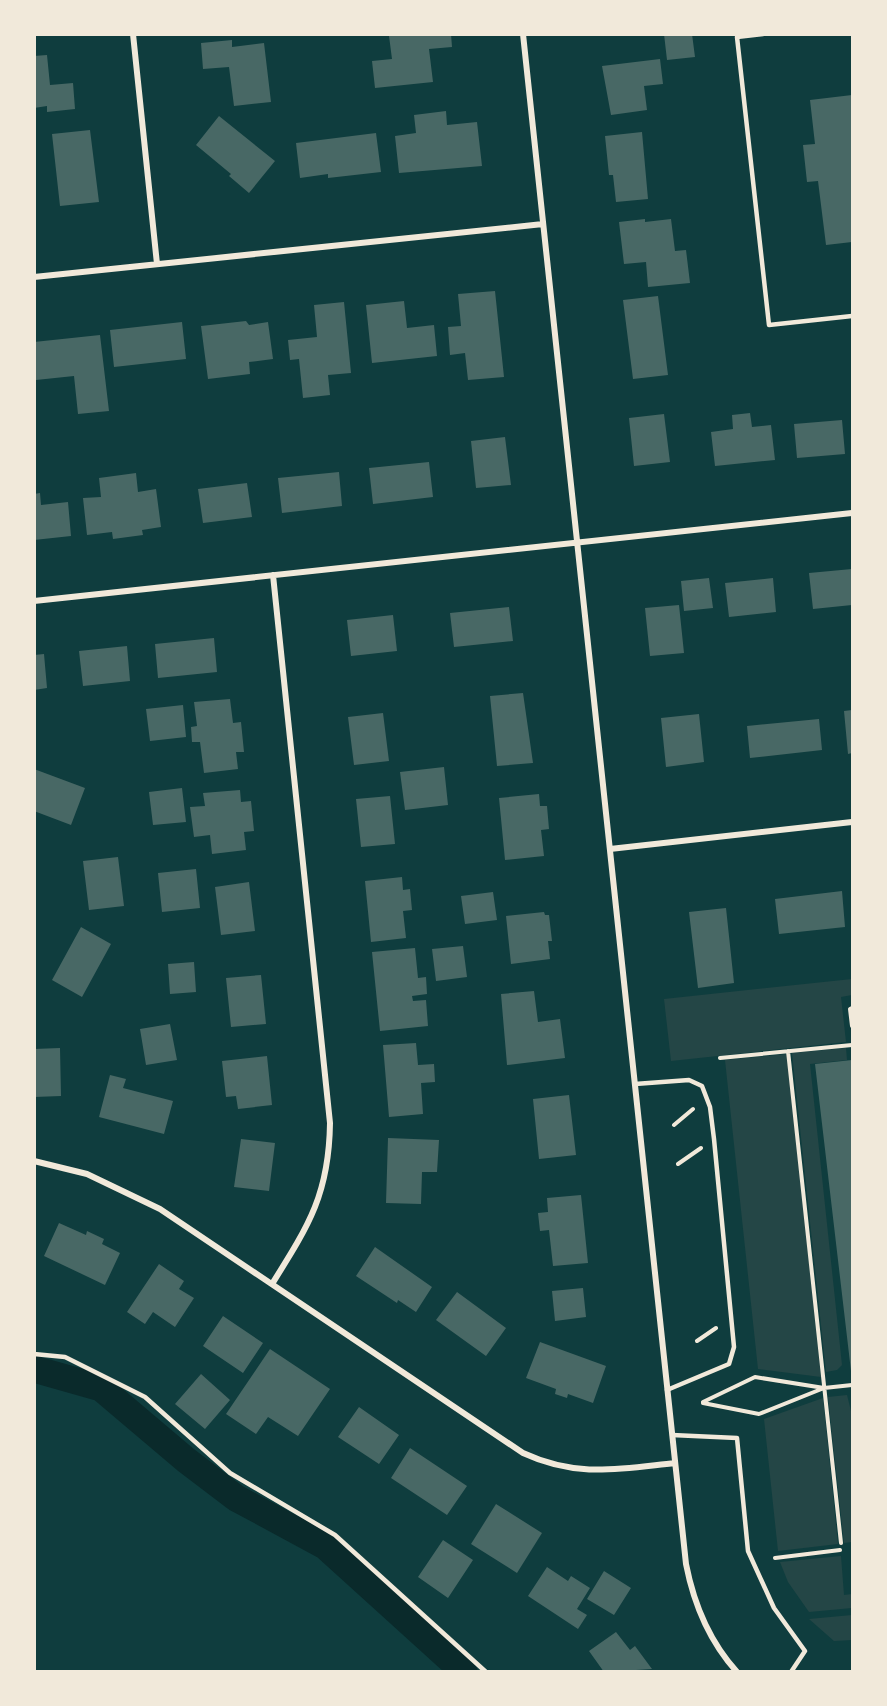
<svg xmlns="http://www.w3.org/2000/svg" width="887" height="1706" viewBox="0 0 887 1706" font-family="'DM Sans',sans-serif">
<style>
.green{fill:#244646}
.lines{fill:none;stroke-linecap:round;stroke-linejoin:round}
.canal{stroke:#0a2a2b;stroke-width:27}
.building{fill:#486865}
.path{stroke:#f1e9da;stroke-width:4}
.service{stroke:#f1e9da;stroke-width:4.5}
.minor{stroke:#f1e9da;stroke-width:6}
</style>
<rect width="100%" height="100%" fill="#0f3d3e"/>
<path class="green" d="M852 979V995L841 997 846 1042 671 1061 664 999Z
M846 1048 847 1060 810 1064 842 1365 837 1370 826 1372 792 1053Z
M787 1054 821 1377 758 1369 725 1060Z
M847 1395 852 1415V1542L844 1543 828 1397Z
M823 1398 838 1544 778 1551 764 1419Z
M841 1556 844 1595 852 1594V1608L809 1612 788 1582 780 1562Z
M852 1615V1640L834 1641 809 1619Z"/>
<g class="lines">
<path class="canal" d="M34 1369 101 1388 186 1460 236 1498 325 1546 464 1672"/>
</g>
<path class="building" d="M404 34H451L452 47 429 49 433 82 375 88 372 61 392 59 389 36Z
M664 34H692L695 57 667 60Z
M232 40V47L264 43 271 102 234 106 229 67 203 69 201 43Z
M47 55 50 85 73 83 75 109 47 112V106L34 108V56Z
M660 59 663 84 644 86 647 110 611 115 602 66Z
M852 95V242L826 245 818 181 807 182 803 145 815 144 810 100Z
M446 111 447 125 477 122 482 166 399 173 395 136 416 133 414 115Z
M219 116 275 161 249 193 229 176 231 174 196 145Z
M90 130 99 202 60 206 52 134Z
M642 132 648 199 616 202 613 175H609L605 136Z
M376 133 381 172 328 178V174L300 178 296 143Z
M645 219V222L671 219 675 251 686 250 690 283 648 287 646 262 624 264 619 222Z
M495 291 504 377 468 380 465 353 450 355 448 327 461 326 458 294Z
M658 296 668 375 633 379 623 300Z
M404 301 407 328 434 325 437 356 372 363 366 305Z
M344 302 351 373 328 375 330 395 303 398 299 359 290 360 288 340 317 337 314 305Z
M246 321 249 325 268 322 273 359 249 362 250 374 208 379 201 326Z
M182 322 186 359 114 367 110 330Z
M100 335 109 411 78 414 74 376 36 380 34 342Z
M750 413 752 427 771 425 775 460 715 466 711 432 733 429 732 415Z
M664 414 670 462 634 466 629 418Z
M842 420 845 454 797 458 794 424Z
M505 437 511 485 476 488 471 441Z
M429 462 433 497 373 504 369 468Z
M339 472 342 506 282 513 278 478Z
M136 473 138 492 156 489 161 527 142 530 143 535 113 539 112 532 87 535 83 498 101 497 99 478Z
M247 483 252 517 203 523 198 489Z
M40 493 41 505 68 502 71 536 34 540V494Z
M852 569V605L813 609 809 573Z
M709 578 713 608 684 611 681 581Z
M773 578 776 612 729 617 725 583Z
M679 605 684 653 650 656 645 608Z
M509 607 513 641 454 647 450 613Z
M393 615 397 651 351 656 347 620Z
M214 638 217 672 158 678 155 644Z
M127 646 130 681 83 686 79 651Z
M44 654 47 688 34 690V655Z
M523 693 533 763 497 766 490 696Z
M230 699 233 723 241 722 244 752H236L238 769 204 773 200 742H192L191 727 197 726 194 702Z
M183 705 186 737 150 741 146 709Z
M852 710V753L848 754 844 711Z
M383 713 389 761 354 765 348 717Z
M699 714 704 762 666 767 661 718Z
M819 719 822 750 750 758 747 726Z
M444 767 448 805 405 810 400 772Z
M34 769 85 788 71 825 34 811Z
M182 788 186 822 153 825 149 792Z
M240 790 241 802 251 801 254 831 244 832 246 850 212 854 210 835 194 837 190 807 205 806 203 793Z
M539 794 540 806H547L549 829 541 830 544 856 505 860 499 798Z
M390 796 395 844 361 847 356 799Z
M118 857 124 906 89 910 83 861Z
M196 869 200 908 162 912 158 873Z
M402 877 403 890 410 889 412 910 403 911 406 938 371 942 365 881Z
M249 882 255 931 221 935 215 887Z
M842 891 845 927 779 934 775 899Z
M493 892 497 920 465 924 461 896Z
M726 908 734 983 698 988 689 912Z
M544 912 545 915H549L552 941H548L550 959 511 964 506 916Z
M81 927 111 944 82 997 52 980Z
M463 946 467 977 436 981 432 949Z
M415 948 418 978 426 977 427 994 412 996 413 1001 426 1000 428 1026 380 1031 372 952Z
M194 962 196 992 170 994 168 964Z
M261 975 266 1024 231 1027 226 978Z
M534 991 538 1022 560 1019 565 1058 507 1065 501 994Z
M170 1024 177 1060 146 1065 140 1029Z
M416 1043 418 1065 434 1064 435 1082 421 1083 423 1114 389 1117 383 1045Z
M60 1048 61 1096 34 1097V1049Z
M267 1056 272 1105 238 1109 236 1096 226 1097 222 1061Z
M852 1060V1371H851L815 1064Z
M110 1075 126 1079 123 1088 173 1101 164 1134 99 1117Z
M569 1095 576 1155 539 1159 533 1099Z
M388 1138 439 1140 437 1172H422L421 1204 386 1203Z
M241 1139 275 1143 269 1191 234 1187Z
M581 1195 588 1263 553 1266 549 1230 540 1231 538 1213 548 1212 547 1198Z
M59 1223 86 1235 87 1231 104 1239 102 1244 120 1253 105 1285 44 1256Z
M375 1247 432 1287 416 1312 398 1300 397 1303 356 1276Z
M159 1264 184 1281 179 1289 194 1298 175 1327 153 1312 145 1324 127 1312Z
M583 1288 586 1317 555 1321 552 1291Z
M457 1292 506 1328 486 1356 436 1320Z
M223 1316 263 1343 243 1373 203 1346Z
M540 1342 606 1366 593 1403 568 1394 567 1398 555 1394 556 1389 526 1378Z
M270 1349 330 1389 298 1436 268 1417 256 1434 226 1414Z
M201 1374 230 1400 205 1429 175 1404Z
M359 1407 399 1435 379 1464 338 1437Z
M410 1448 467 1486 447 1515 391 1478Z
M496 1504 542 1533 517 1573 471 1544Z
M443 1540 473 1560 448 1598 418 1577Z
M547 1567 568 1581 571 1576 590 1588 577 1609 587 1615 578 1629 528 1596Z
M604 1571 631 1588 614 1615 587 1599Z
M616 1632 630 1650 635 1646 652 1669 604 1672 589 1651Z"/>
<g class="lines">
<path class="path" d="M852 1008 850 1009 852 1026
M788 1051 841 1543
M720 1058 852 1045
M674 1125 693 1109
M678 1164 701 1148
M697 1341 716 1328
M703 1402 755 1377 824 1388
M703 1403 759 1414 824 1388 852 1385
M775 1558 840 1550"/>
<path class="service" d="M763 34 737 37 769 325 852 316
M635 1084 689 1080 702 1086 710 1107 714 1139 734 1347 729 1364 667 1390
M34 1354 65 1357 145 1397 230 1473 335 1535 486 1672
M672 1435 737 1438 748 1551 774 1608 805 1651 791 1672"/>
<path class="minor" d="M133 34 157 264
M523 34 686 1564C694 1605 709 1641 737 1672
M34 277 543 224
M34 601 852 513
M610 849 852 822
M34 1161 87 1174 160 1209 523 1453C577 1478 618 1469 675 1463
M272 1284C309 1225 329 1194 330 1123L273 575"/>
</g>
<rect width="887" height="1706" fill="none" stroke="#f1e9da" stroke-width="72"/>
</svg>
